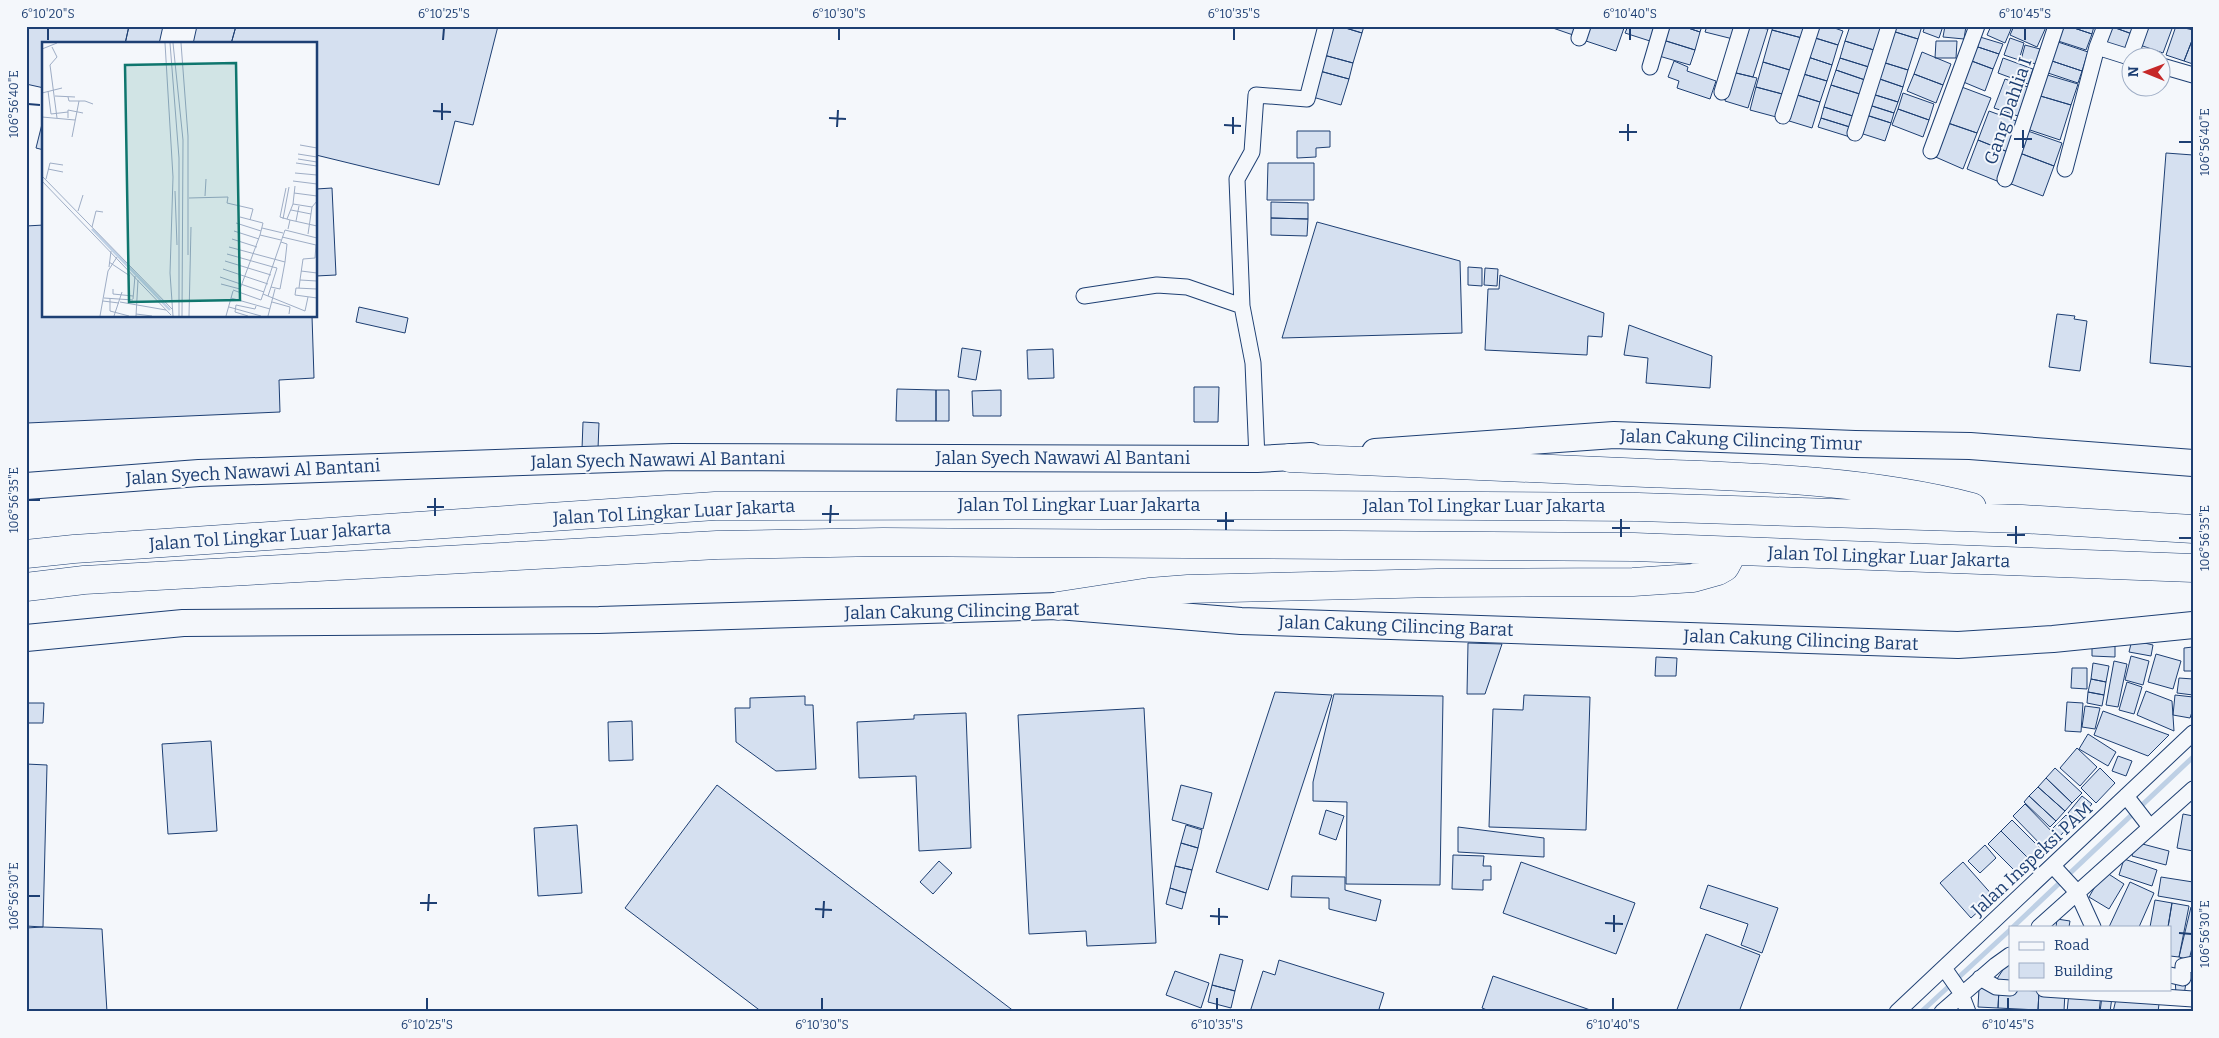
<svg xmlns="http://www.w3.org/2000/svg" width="2219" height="1038" viewBox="0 0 2219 1038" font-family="Bitter,serif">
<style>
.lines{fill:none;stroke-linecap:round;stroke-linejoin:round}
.stream{stroke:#bed0e5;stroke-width:5}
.building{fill:#d5e0f0;stroke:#1d3f73}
.minor-casing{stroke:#1d3f73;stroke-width:17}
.trunk-casing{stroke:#1d3f73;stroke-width:28}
.motorway-casing{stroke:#1d3f73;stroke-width:29}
.minor{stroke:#f4f7fb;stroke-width:15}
.trunk{stroke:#f4f7fb;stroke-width:26}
.motorway{stroke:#f4f7fb;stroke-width:28}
.ticks{fill:none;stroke:#1d3f73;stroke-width:2}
.labels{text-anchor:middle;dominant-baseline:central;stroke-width:4;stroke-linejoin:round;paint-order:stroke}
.street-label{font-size:18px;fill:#1d3f73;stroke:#f4f7fb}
.inset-river{fill:none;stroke:#bed0e5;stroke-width:2.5}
.inset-road{fill:none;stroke:#9eadc5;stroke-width:1}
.view{fill:#0f766e;fill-opacity:0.15;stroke:#0f766e;stroke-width:2.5}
.inset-edge{fill:none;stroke:#1d3f73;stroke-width:2.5}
.neatline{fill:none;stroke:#1d3f73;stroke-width:2}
.ticks-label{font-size:12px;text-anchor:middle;fill:#1d3f73}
</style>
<rect width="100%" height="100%" fill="#f4f7fb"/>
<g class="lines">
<path class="stream" d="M2013 927 2193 757
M1921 1012 2010 930"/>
</g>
<path class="building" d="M26 26H129L125 44H44V88L26 84Z
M129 26H163L159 44H125Z
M197 26H236L231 44H193Z
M236 26H498L473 125 455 121 439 185 316 155V44H231Z
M1327 26H1339L1362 33 1353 63 1320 54Z
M1339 26H1364L1362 33Z
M1547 26H1579L1576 36Z
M1587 26H1617L1624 28 1616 51 1583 40Z
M1628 26H1658L1653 42 1625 33Z
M1668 26H1682L1700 32 1695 50 1663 40Z
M1682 26H1702L1700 32Z
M1707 26H1737L1733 39 1705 32Z
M1746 26 1768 29 1753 77 1732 72Z
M1773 26H1805L1802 38 1772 30Z
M1814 26H1829L1843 31 1838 45 1812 37Z
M1850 26H1885L1877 51 1845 41Z
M1890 26H1922L1918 39 1889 30Z
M1925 26H1943L1939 38 1923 32Z
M1945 26H1966L1964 39 1943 37Z
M1991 26H2004L2011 29 2005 43 1987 35Z
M2014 26H2044L2046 27 2037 47 2010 35Z
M2060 26H2068L2092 34 2086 50 2055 40Z
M2068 26H2094L2092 34Z
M2110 26H2138L2135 35Z
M2110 26 2135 35 2128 55 2102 45Z
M2143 26H2173L2163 53 2137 44Z
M2176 26 2193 30V38L2184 61 2166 55Z
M1772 30 1802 38 1793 71 1763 62Z
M1889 30 1918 39 1908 70 1879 61Z
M1812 37 1838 45 1832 65 1805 56Z
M1980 37 2003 44 1999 54 1975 46Z
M2010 38 2024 43 2019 60 2004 55Z
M2193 38V64L2184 61Z
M1663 40 1695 50 1690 65 1659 56Z
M1845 41 1877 51 1872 68 1840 58Z
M1936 41H1957L1956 58H1935Z
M2055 41 2088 52 2082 71 2049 60Z
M2025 45 2040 49 2036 64 2021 60Z
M1975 46 1999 54 1993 69 1969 60Z
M1922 52 1951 64 1943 85 1914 74Z
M1320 54 1353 63 1349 79 1316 70Z
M1805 56 1832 65 1827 81 1800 73Z
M1840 58 1872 68 1868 81 1836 70Z
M2003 58 2033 69 2028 84 1998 73Z
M1969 60 1993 69 1985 91 1961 81Z
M2049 60 2082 71 2078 83 2045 72Z
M1674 61 1688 67 1687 71 1716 81 1710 99 1677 88 1679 81 1668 77Z
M1879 61 1908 70 1903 87 1874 77Z
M1763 62 1793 71 1786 95 1756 87Z
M1316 70 1349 79 1341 105 1309 96Z
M1836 70 1868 81 1863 95 1831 85Z
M1732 72 1757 78 1748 108 1725 101Z
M1800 73 1827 81 1820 102 1794 94Z
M1914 74 1943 85 1936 103 1907 91Z
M2044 74 2078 84 2071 105 2037 95Z
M1874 77 1903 87 1898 102 1869 93Z
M2005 79 2028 87 2018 116 1994 108Z
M1831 85 1863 95 1856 117 1824 107Z
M1959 86 1991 98 1977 133 1945 122Z
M1756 87 1786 95 1780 118 1750 110Z
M1869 93 1898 102 1894 113 1866 104Z
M1903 93 1934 104 1929 120 1898 109Z
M1794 94 1820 102 1812 128 1786 120Z
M2037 95 2071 105 2060 140 2027 129Z
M1866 104 1894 113 1891 123 1863 114Z
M1824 107 1856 117 1853 128 1821 118Z
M1898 109 1929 120 1923 137 1892 125Z
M1989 111 2019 122 2008 152 1978 140Z
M1863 114 1891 123 1885 141 1857 132Z
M1821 118 1853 128 1850 137 1818 127Z
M1945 122 1977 133 1963 169 1931 155Z
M42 124H44V150L36 148Z
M2025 130 2062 143 2054 166 2017 152Z
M1297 131H1330V147L1316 148V157L1297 158Z
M1978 140 2008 152 1997 181 1967 169Z
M2017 152 2054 166 2043 196 2006 182Z
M2166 153 2193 155V367L2150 363Z
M1268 163H1314V200H1267Z
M332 188 336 275 316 276V189Z
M1271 202 1308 203V219L1271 218Z
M1271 218 1308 219 1307 236 1271 235Z
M1317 222 1460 261 1462 333 1282 338Z
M44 225V316H312L314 378 279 380 280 412 27 423 26 226Z
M1468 267 1482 268V286L1468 285Z
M1485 268 1498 269 1497 286 1484 285Z
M1500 275 1604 313 1602 337 1588 336 1587 355 1485 350 1488 289H1499Z
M359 307 408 318 405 333 356 322Z
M2057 314 2075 316 2074 319 2087 321 2080 371 2049 367Z
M1629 325 1712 356 1710 388 1646 383 1648 358 1624 355Z
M962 348 981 351 976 380 958 377Z
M1053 349 1054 378 1028 379 1027 350Z
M1194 387H1219L1218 422H1194Z
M897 389 936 390V421H896Z
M936 390H949V421H936Z
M1001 390V416H973L972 391Z
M583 422 599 423 598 449H582Z
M2092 639 2115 640V657L2092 656Z
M2132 640 2153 645 2151 656 2129 652Z
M1468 643 1502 644 1485 694H1467Z
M2193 647V671H2184V648Z
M2156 654 2181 661 2173 689 2148 682Z
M2131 656 2149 661 2143 685 2125 680Z
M1656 657 1677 658 1676 676H1655Z
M2114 661 2127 664 2118 707 2106 705Z
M2093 663 2109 666 2106 682 2091 679Z
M2072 668H2087V689L2071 688Z
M2179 678 2193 679V695L2177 693Z
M2091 679 2106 682 2104 695 2088 692Z
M2127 682 2142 687 2134 714 2119 710Z
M2146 691 2172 701 2174 731 2137 715Z
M1275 692 1332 695 1268 890 1216 872Z
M2088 692 2104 695 2102 706 2087 703Z
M1334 694 1443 696 1440 885 1346 884 1347 802 1313 801V782Z
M1524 695 1590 697 1586 830 1489 827 1493 709 1523 710Z
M2175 695 2193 697V709L2190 718 2173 715Z
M805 696V705H813L816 769 776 771 736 742 735 708H750V698Z
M2067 702 2083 703 2081 732 2065 731Z
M26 703H44L43 723H26Z
M2085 706 2100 708 2095 729 2082 727Z
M1144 708 1156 943 1087 946 1086 931 1029 934 1018 715Z
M2103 711 2169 735 2148 756 2094 735Z
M966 713 971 848 919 851 916 776 859 778 857 722 914 719V715Z
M632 721 633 760 609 761 608 722Z
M2088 734 2116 752 2108 766 2079 749Z
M211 741 217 831 168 834 162 744Z
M2077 748 2097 767 2080 786 2060 768Z
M2118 756 2132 761 2126 776 2112 771Z
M26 764 47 765 43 927 26 926Z
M2055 768 2082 793 2072 803 2046 778Z
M2100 768 2115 783 2096 803 2081 788Z
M2046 778 2072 803 2065 811 2038 787Z
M717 785 1015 1012H762L625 908Z
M1181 785 1212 793 1203 829 1172 820Z
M2038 787 2065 811 2056 821 2029 796Z
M2029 796 2056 821 2050 827 2024 802Z
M2082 796 2092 804 2077 821 2068 813Z
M2025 804 2058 838 2046 850 2013 816Z
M1326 810 1344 816 1336 840 1319 834Z
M2183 814 2193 816V851L2177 848Z
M2066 815 2073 822 2060 836 2052 829Z
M2012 820 2042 850 2031 861 2001 831Z
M577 825 582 893 538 896 534 828Z
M1186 825 1202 830 1198 848 1181 843Z
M1458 827 1544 838V857L1458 852Z
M2001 831 2031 861 2018 874 1988 844Z
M2135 842 2169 851 2166 865 2132 856Z
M1181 843 1198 848 1192 870 1175 866Z
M1985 845 1996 858 1980 873 1968 861Z
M1453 855 1484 856 1483 866H1491V880H1483V890L1452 889Z
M2124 859 2157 870 2152 886 2119 875Z
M939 861 952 873 933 894 920 882Z
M1521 862 1635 903 1616 954 1503 913Z
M1963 862 1994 897 1971 918 1940 883Z
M1175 866 1192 870 1186 893 1170 888Z
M2104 871 2124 884 2109 909 2089 897Z
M1292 876 1345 877V890L1381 900 1376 921 1329 909V898L1291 897Z
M2161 877 2193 882V902L2158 896Z
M2130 882 2154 893 2139 927H2109Z
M1708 885 1778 908 1762 953 1741 945 1748 924 1700 908Z
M1170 888 1186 893 1182 909 1166 904Z
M2155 900 2172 903 2168 927H2150Z
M2172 903 2189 906 2179 957 2170 956V927H2168Z
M2191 907 2193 908V944L2189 960 2179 957Z
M2057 919 2070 921 2069 927H2056Z
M43 927 102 929 107 1012H26V928Z
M1706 934 1760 955 1739 1012H1676Z
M1220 954 1243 960 1235 991 1212 985Z
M2010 959V983L1995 982Z
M1279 960 1384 993 1379 1009 1387 1012H1250L1263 971 1275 975Z
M1175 971 1209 983 1201 1008 1166 995Z
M1493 976 1596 1012H1492L1482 1008Z
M2175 977 2186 983 2184 995H2176Z
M1212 985 1235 991 1231 1008 1208 1002Z
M1979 988 1999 989 1998 1008 1978 1007Z
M1999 989 2039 991 2038 1010 1998 1008Z
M2039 991 2065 992 2064 1011 2038 1010Z
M2069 992 2101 995 2099 1012H2067Z
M2117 995 2159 1004 2158 1012H2113Z
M2102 996 2112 997 2110 1012H2100Z"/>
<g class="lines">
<g class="minor-casing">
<path id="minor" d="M1579 38 1583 26
M2097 47 2132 58
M2130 57 2141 26
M2162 66 2193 75
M1650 67 1662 26
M1722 92 1742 26
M1783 116 1812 26
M1855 133 1889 26
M1931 151 1977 26
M2065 169 2097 47 2105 26
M2005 179 2056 26
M1084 296 1157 285 1187 287 1242 306
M1257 459 1253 363 1242 306 1237 179 1252 152 1256 95 1307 99 1326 26
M2126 796 2150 827
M2053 866 2077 892 2093 927
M2039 927 2193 789
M1944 968 1960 991 1968 1012
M2170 975 2183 978V966L2193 964
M1980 978 1996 987 2010 988
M2044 989 2193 999
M1897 1012 2193 733
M1942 1012 1996 965 2010 955"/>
</g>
<g class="trunk-casing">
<path id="trunk" d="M1375 452 1614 435 1855 444 1970 446 2193 463
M26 486 199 473 673 457 1257 459 1311 456
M26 638 183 623 599 620 1058 606 1241 621 1958 645 2053 639 2193 625"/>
</g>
<g class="motorway-casing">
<path id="motorway" d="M1290 458C1409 463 1527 468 1646 473 1754 477 1867 480 1972 507
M26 554 74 549 715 506 1308 505 1638 507 2022 519 2193 529
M26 587 84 580 717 545 883 542 1634 547 2193 568
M1058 606 1149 592 1188 589 1437 583 1633 582 1693 578 1718 571 1725 567 1733 552"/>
</g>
<use href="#minor" class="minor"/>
<use href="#trunk" class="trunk"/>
<use href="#motorway" class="motorway"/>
</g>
<path class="ticks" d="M48 40V28M443 40 444 28M839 40V28M1234 40V28M1630 40V28M2025 40V28M28 104 40 105M433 111 451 112M829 118 846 119M442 120V103M1224 125 1241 126M837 127 838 110M1619 132H1637M1233 134V117M2014 139H2032M1628 141V124M2179 142H2192M2023 148V130M28 500H40M427 507H444M822 514H839M435 516V498M1217 521H1234M830 523 831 505M1612 528H1630M1226 530V512M2007 535H2025M1621 537V519M2179 538H2192M2016 544V526M28 896H40M420 903H437M815 909 832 910M428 911 429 894M1210 916 1228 917M823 918 824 901M1605 923 1623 924M1219 925V908M1614 932V915M2179 933 2192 934M427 1010V998M822 1010V998M1217 1010V998M1613 1010V998M2008 1010V998"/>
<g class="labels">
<g class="street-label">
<text transform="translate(2008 111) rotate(-71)">Gang Dahlia I</text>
<text transform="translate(1741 440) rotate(2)">Jalan Cakung Cilincing Timur</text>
<text x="1063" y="458">Jalan Syech Nawawi Al Bantani</text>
<text transform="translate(658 460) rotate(-1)">Jalan Syech Nawawi Al Bantani</text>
<text transform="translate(253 472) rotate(-3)">Jalan Syech Nawawi Al Bantani</text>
<text x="1079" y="505">Jalan Tol Lingkar Luar Jakarta</text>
<text x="1484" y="506">Jalan Tol Lingkar Luar Jakarta</text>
<text transform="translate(674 512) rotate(-3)">Jalan Tol Lingkar Luar Jakarta</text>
<text transform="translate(270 536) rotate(-4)">Jalan Tol Lingkar Luar Jakarta</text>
<text transform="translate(1889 557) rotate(2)">Jalan Tol Lingkar Luar Jakarta</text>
<text transform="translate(962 611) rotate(-1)">Jalan Cakung Cilincing Barat</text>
<text transform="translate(1396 626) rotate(2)">Jalan Cakung Cilincing Barat</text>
<text transform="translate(1801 640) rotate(2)">Jalan Cakung Cilincing Barat</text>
<text transform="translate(2032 859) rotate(-43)">Jalan Inspeksi PAM</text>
</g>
</g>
<g transform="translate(42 42)">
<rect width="275" height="275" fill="#f4f7fb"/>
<path class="inset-river" d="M50 187 128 268"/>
<path class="inset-road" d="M123 1 131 135 128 231 131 274M128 1 137 116V274M131 1 141 98 140 274M139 1 146 94V213M10 5 15 15 8 23 15 76M0 7 15 1M6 49 9 72 26 70M0 51 20 46M13 54 33 55M26 55 27 59H43L51 62M0 75 33 78M26 76V68L41 71M30 95 37 59M258 103 275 106M256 112 275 115M256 117 275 120M254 121 275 124M6 127 21 130M253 131 275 133M0 134 130 267M4 137 8 121 21 123M0 139 129 273M251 139 275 142M244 146 238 175 248 178 246 187M133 149 135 203M252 151 275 154M163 154 164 137M147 156 186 155 185 161 211 167 208 178M251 162 253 144M249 168 269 172M36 169 41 153M241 177 247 145M245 177 251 162 270 165M248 178 275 184M254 179 257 164M194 181 219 189M50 185 54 169 61 170M220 186 241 191M192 189 217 197M266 192 270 165 275 159M218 193 239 198M240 195 274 203M190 197 215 205M239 200 245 202 243 220M187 205 243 220 238 247 229 245 226 254M185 212 231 225M183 219 229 233M67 220 88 234M67 225 69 209M181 227 226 242M259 229 275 231M178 235 222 250M258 238 261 217 273 216 274 203M179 242 198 247 218 193 221 181 198 175M229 245 235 226 231 225M257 246 258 238 275 239M71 247V252L91 254M275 247 254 246 253 253 275 256M191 248 219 258 243 188 275 196M221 252 263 269 266 255M62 256 91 258M68 256V269L87 274M189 256 228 267M91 257 93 234M61 259 77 261M78 260 124 268M230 260 248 265 247 272M187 265 219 274M94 272 110 274M58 274 66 229 75 215M72 274 80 250M94 274 96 238M147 274 149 185M184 274 191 249M206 274 193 270 194 263 213 267 214 264M226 274 233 247"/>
<path class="view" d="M194 21 198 258 87 260 83 23Z"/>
<rect width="275" height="275" class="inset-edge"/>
</g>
<rect width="2219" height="1038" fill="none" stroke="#f4f7fb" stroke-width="55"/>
<rect x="2009" y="926" width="162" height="65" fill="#f4f7fb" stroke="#9eadc5"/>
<rect x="2019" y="942" width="25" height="8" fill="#f4f7fb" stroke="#9eadc5"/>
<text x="2054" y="950" font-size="15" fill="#1d3f73">Road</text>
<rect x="2019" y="963" width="25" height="15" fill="#d5e0f0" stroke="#9eadc5"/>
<text x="2054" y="976" font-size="15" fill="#1d3f73">Building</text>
<g transform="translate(2146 72) rotate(271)"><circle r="24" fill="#f4f7fb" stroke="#9eadc5"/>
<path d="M0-4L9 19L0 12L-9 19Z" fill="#c62828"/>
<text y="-8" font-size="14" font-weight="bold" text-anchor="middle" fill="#1d3f73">N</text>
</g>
<rect x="28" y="28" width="2164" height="982" class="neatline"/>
<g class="ticks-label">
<text x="48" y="18">6°10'20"S</text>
<text x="444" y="18">6°10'25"S</text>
<text x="839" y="18">6°10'30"S</text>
<text x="1234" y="18">6°10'35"S</text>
<text x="1630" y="18">6°10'40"S</text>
<text x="2025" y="18">6°10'45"S</text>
<text transform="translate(14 104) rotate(-90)" y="4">106°56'40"E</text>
<text transform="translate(2205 142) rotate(-90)" y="4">106°56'40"E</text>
<text transform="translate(14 500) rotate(-90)" y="4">106°56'35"E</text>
<text transform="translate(2205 538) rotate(-90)" y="4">106°56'35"E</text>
<text transform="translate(14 896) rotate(-90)" y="4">106°56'30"E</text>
<text transform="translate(2205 934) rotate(-90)" y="4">106°56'30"E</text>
<text x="427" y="1029">6°10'25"S</text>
<text x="822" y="1029">6°10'30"S</text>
<text x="1217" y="1029">6°10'35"S</text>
<text x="1613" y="1029">6°10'40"S</text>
<text x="2008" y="1029">6°10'45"S</text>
</g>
</svg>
